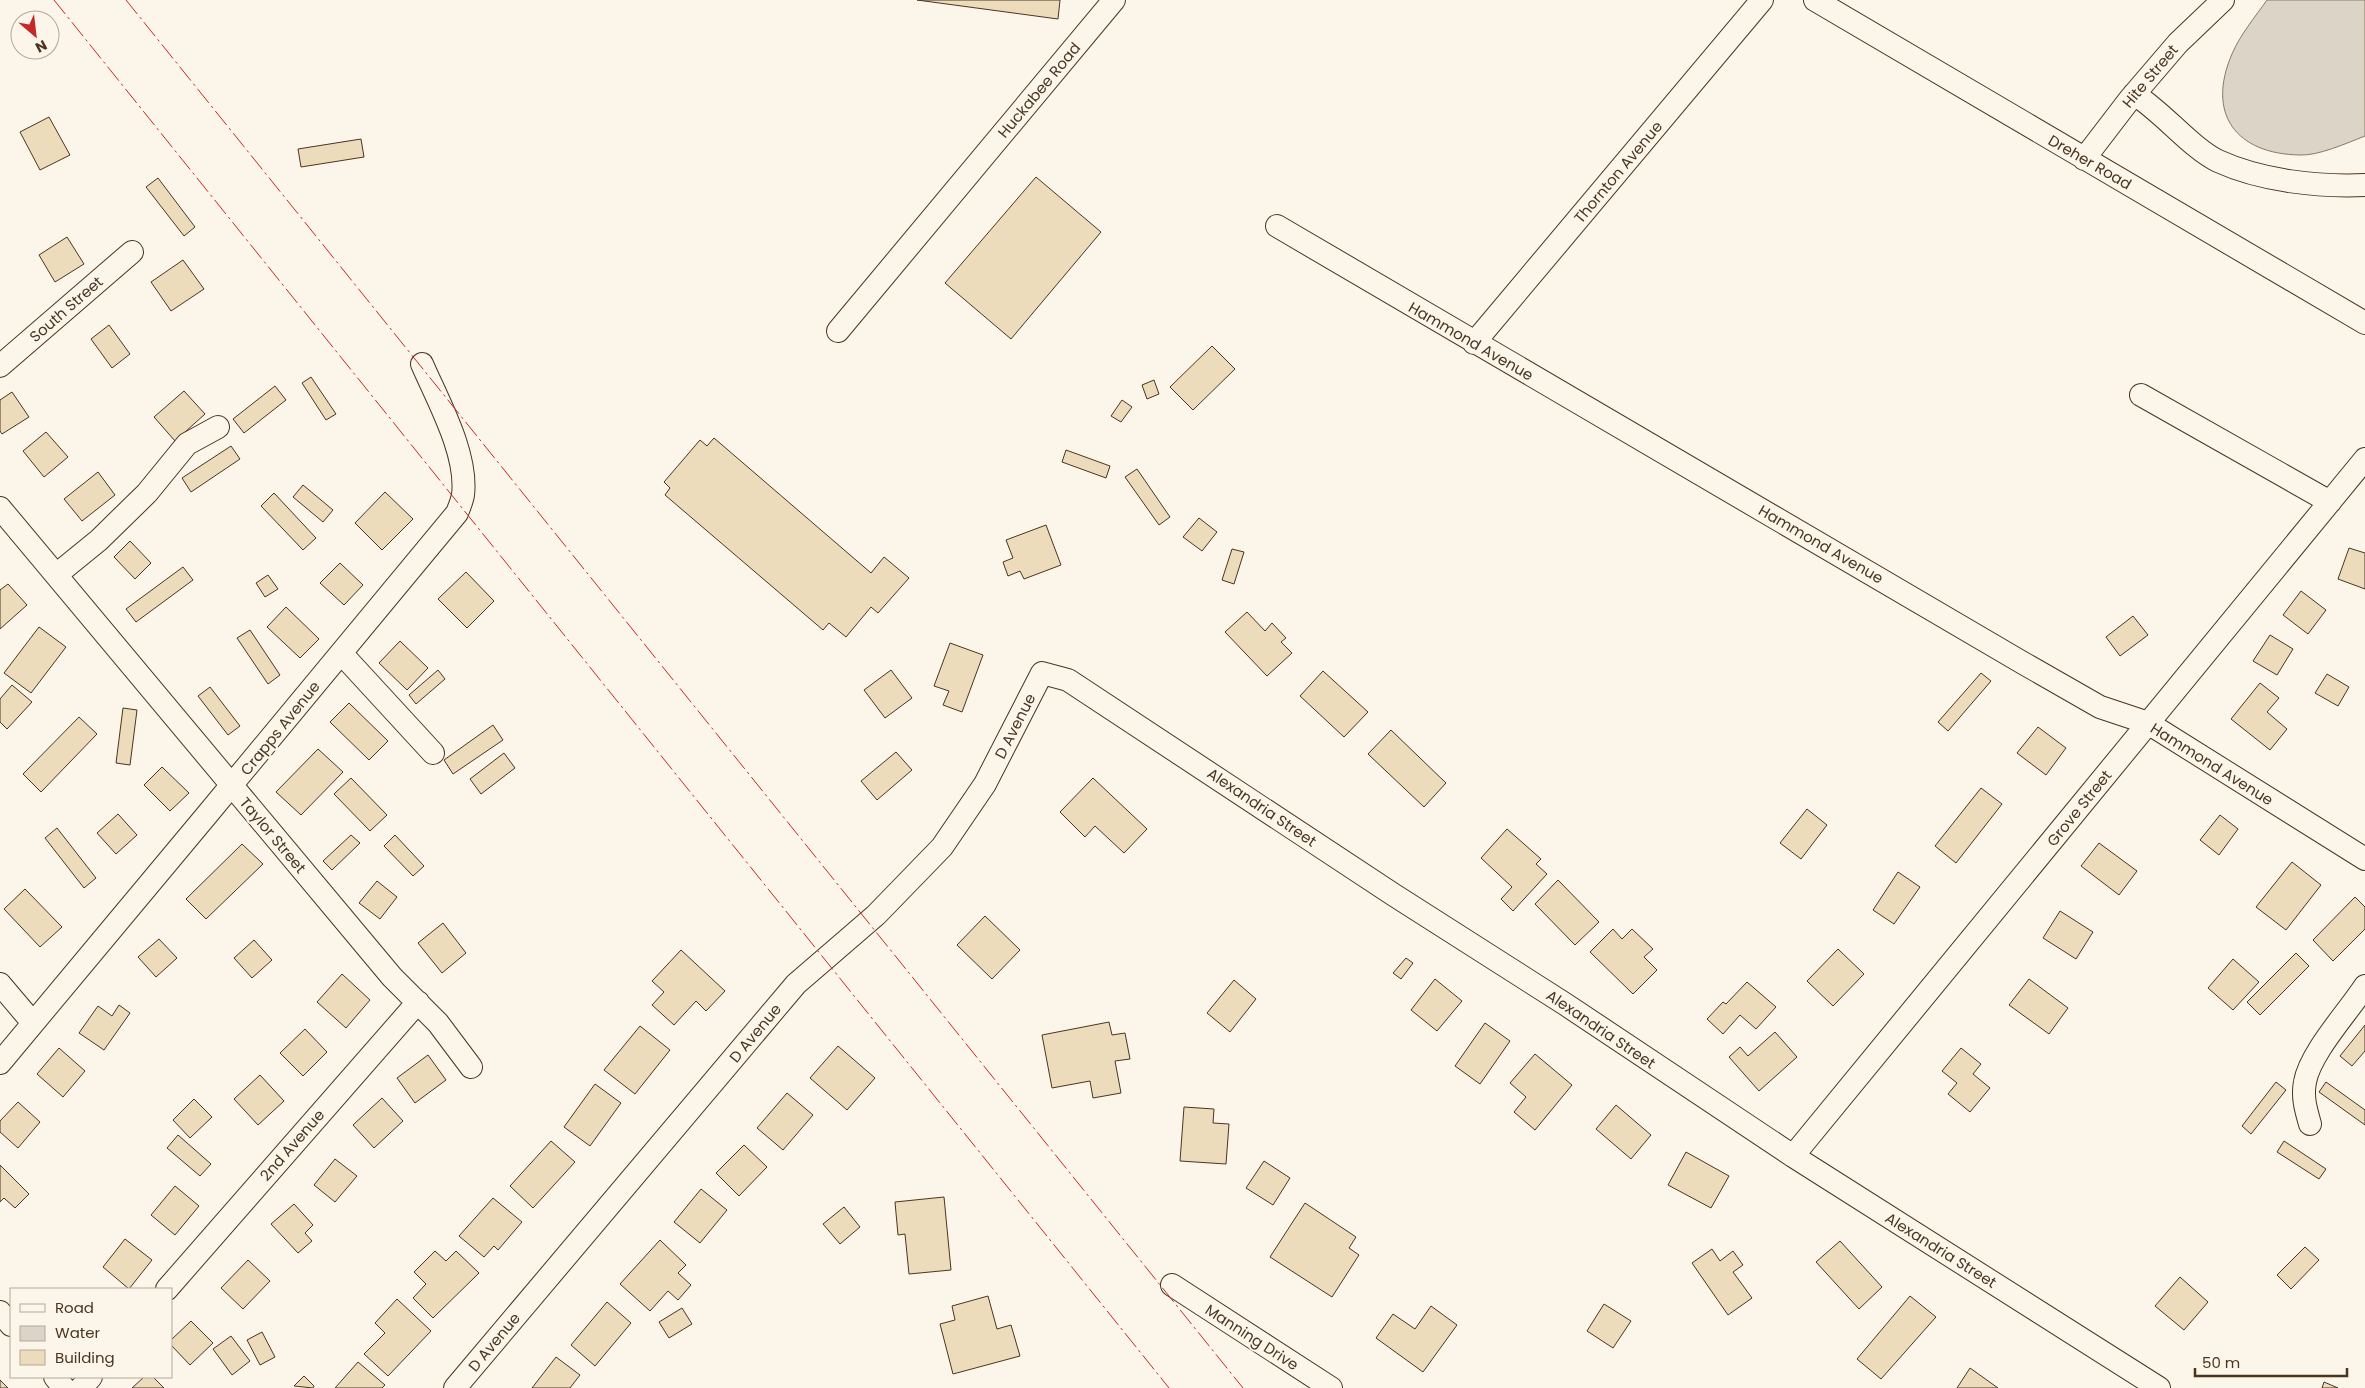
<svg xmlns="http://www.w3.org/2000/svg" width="2365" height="1388" viewBox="0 0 2365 1388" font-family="Poppins,sans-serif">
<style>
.water{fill:#dcd4c6;stroke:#887966}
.building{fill:#ecdcbc;stroke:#4a3520}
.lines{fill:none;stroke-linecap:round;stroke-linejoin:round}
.minor-casing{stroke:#4a3520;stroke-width:24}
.minor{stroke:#fbf6e9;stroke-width:22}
.power{stroke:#c62828;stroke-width:1;stroke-dasharray:18 4 2.5 4;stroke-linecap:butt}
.labels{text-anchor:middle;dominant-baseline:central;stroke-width:4;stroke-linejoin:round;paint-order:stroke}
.street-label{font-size:15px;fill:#4a3520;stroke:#fbf6e9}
</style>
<rect width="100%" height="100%" fill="#fbf6e9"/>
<path class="water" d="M2267 0H2365V136C2347 143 2318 156 2300 155 2236 154 2206 114 2232 54 2240 35 2255 17 2267 0Z"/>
<path class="building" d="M917 0H1060L1058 19Z
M49 117 70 155 40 170 20 132Z
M361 139 364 157 301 167 298 149Z
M1036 177 1101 232 1011 339 945 283Z
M158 178 195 227 184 236 146 187Z
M67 237 84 264 55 282 39 255Z
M183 260 204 289 171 311 151 282Z
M109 325 130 354 112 368 91 339Z
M1212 346 1235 369 1193 410 1170 387Z
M311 377 336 414 326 420 302 383Z
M1154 380 1159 394 1147 399 1142 385Z
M275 386 286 400 244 433 233 419Z
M184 391 205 414 175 441 154 417Z
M12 392 29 417 2 434 0 431V400Z
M1122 400 1132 407 1121 422 1111 416Z
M46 432 68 457 44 477 23 451Z
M714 438 871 573 884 557 909 578 878 613 871 607 846 637 829 623 823 630 665 495 670 488 664 482 700 440 707 446Z
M231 446 240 459 191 492 182 478Z
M1066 450 1110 466 1106 478 1062 462Z
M1137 469 1170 517 1159 525 1125 477Z
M98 472 115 495 82 521 64 499Z
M303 485 333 510 323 522 293 497Z
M385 492 413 519 382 550 355 523Z
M274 493 316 538 303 550 261 506Z
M1199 518 1217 532 1202 551 1183 537Z
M1046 525 1061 565 1024 579 1020 571 1008 576 1003 562 1013 558 1006 540Z
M130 541 151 563 135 579 114 557Z
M2349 548 2365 553V589L2338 579Z
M1232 549 1244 552 1234 584 1222 580Z
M340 563 363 585 344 605 320 583Z
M183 567 193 580 136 622 126 609Z
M466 572 494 601 467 628 438 599Z
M268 575 278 589 265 597 256 583Z
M8 584 27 605 0 629V590Z
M2301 591 2326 610 2308 634 2283 615Z
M286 607 319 639 300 658 267 627Z
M1247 612 1265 631 1272 623 1286 638 1281 642 1292 653 1267 676 1225 632Z
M2133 616 2148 635 2120 656 2106 637Z
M39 627 66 647 31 693 4 673Z
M250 630 280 675 268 684 237 638Z
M2270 635 2293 649 2277 675 2253 661Z
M400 641 428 668 407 690 379 663Z
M950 643 983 655 962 712 943 705 949 691 934 686Z
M438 670 445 679 416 704 409 695Z
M891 670 912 698 885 718 864 690Z
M1323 671 1368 712 1344 737 1300 696Z
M1981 673 1991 681 1948 731 1938 722Z
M2327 674 2349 687 2338 706 2315 693Z
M2260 683 2279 698 2267 712 2287 729 2270 750 2231 719Z
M12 685 32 702 7 729 0 722V699Z
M210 687 240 726 228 735 198 696Z
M349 703 388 741 369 760 330 722Z
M123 708 137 710 130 765 116 763Z
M79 717 97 734 41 792 23 774Z
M493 725 503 740 453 774 444 760Z
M2038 727 2066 748 2046 775 2017 753Z
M1391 730 1446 783 1424 807 1368 754Z
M318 749 343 772 301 815 276 792Z
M896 752 912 770 877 800 861 781Z
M504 753 515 768 481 794 470 779Z
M162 767 189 793 170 811 144 785Z
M351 778 387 815 370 831 334 794Z
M1093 778 1147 829 1124 853 1095 826 1085 837 1060 812Z
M1981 788 2002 804 1956 863 1935 846Z
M1807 809 1827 825 1801 859 1780 843Z
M118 814 137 835 116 854 97 833Z
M2220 815 2238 829 2219 855 2200 840Z
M57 828 96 878 84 888 45 838Z
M1507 829 1541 859 1536 864 1547 874 1513 911 1501 899 1512 887 1481 858Z
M351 835 360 843 332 870 323 861Z
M395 835 424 866 413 876 384 846Z
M2099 843 2137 871 2119 895 2081 866Z
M242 844 263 864 206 919 186 899Z
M2292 862 2321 885 2286 930 2256 907Z
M1898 872 1920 887 1894 924 1873 910Z
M1558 880 1599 922 1575 945 1535 904Z
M377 881 397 897 380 919 359 903Z
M25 889 62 927 40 947 4 909Z
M2355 897 2365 907V929L2333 961 2313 940Z
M2060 911 2093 932 2076 959 2043 938Z
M985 916 1020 950 992 979 957 945Z
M443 923 466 953 442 973 418 943Z
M1613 929 1622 939 1632 929 1653 949 1644 957 1657 970 1633 994 1590 952Z
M159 939 177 958 156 977 138 957Z
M254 940 272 960 252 978 234 958Z
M1838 949 1864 974 1833 1006 1807 981Z
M681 950 725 991 706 1011 696 1001 674 1025 652 1005 664 992 652 981Z
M2296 953 2309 966 2260 1015 2247 1002Z
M1406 958 1413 963 1401 979 1393 973Z
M2233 959 2259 982 2233 1010 2208 988Z
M342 974 370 1000 346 1028 317 1002Z
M1435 979 1462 1001 1437 1031 1411 1010Z
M2029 979 2068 1008 2049 1034 2009 1005Z
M1234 980 1256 999 1230 1032 1207 1013Z
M1747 982 1776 1007 1756 1029 1740 1015 1723 1034 1707 1019 1723 1002 1726 1004Z
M119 1005 130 1013 104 1050 79 1033 98 1006 112 1016Z
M1109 1022 1112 1035 1125 1033 1130 1059 1115 1061 1121 1093 1093 1098 1090 1081 1052 1088 1042 1035Z
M1485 1023 1510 1041 1480 1084 1455 1066Z
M2365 1025V1051L2352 1066 2340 1056Z
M640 1026 670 1050 635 1094 604 1070Z
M305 1029 327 1052 303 1076 280 1053Z
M1775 1032 1797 1057 1759 1091 1729 1057 1740 1047 1748 1056Z
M838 1046 875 1078 847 1110 810 1078Z
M59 1048 85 1071 63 1097 37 1074Z
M1961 1048 1981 1064 1973 1074 1990 1088 1970 1112 1948 1094 1957 1083 1942 1071Z
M1535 1054 1572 1085 1535 1130 1514 1112 1526 1097 1510 1083Z
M428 1055 446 1080 415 1103 397 1078Z
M260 1075 284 1101 258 1125 234 1099Z
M2276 1082 2286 1090 2251 1134 2242 1126Z
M2326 1082 2365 1110V1125L2319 1092Z
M595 1084 621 1103 590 1146 564 1127Z
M787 1093 813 1115 783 1150 757 1128Z
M382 1098 403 1121 374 1148 353 1125Z
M194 1099 212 1117 190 1138 173 1120Z
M18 1102 40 1122 18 1148 0 1132V1121Z
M1616 1105 1651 1135 1631 1159 1596 1129Z
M1184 1107 1214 1109 1213 1123 1229 1124 1226 1164 1180 1161Z
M178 1135 211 1164 200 1176 167 1148Z
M551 1141 575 1162 533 1208 510 1186Z
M2284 1141 2326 1169 2319 1179 2277 1152Z
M744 1145 767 1167 739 1196 716 1173Z
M1686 1152 1729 1176 1711 1208 1668 1185Z
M335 1159 357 1176 335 1202 314 1185Z
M1264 1161 1290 1178 1273 1205 1246 1188Z
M0 1165 29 1194 15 1208 4 1198 0 1202Z
M175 1186 199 1206 175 1235 151 1215Z
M701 1189 727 1210 700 1243 674 1222Z
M944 1197 951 1270 909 1274 905 1234 898 1235 895 1202Z
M493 1198 522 1222 498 1250 494 1246 484 1257 459 1236Z
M1305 1203 1356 1237 1349 1248 1359 1255 1332 1297 1270 1257Z
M294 1204 313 1225 305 1233 312 1241 298 1253 271 1224Z
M844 1207 860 1227 840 1244 823 1224Z
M125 1239 152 1260 129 1289 103 1267Z
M660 1240 686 1265 678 1273 691 1285 678 1300 668 1291 650 1311 620 1284Z
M1840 1241 1882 1287 1859 1309 1816 1262Z
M2305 1247 2319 1260 2291 1289 2277 1275Z
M1712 1249 1720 1261 1733 1251 1743 1265 1733 1272 1752 1298 1728 1315 1692 1263Z
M435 1251 446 1261 456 1251 479 1273 433 1318 413 1298 426 1284 414 1272Z
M248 1260 270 1281 243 1309 221 1288Z
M2180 1277 2208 1302 2184 1330 2155 1306Z
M988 1296 997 1329 1011 1325 1020 1356 953 1374 940 1324 955 1320 952 1306Z
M1910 1296 1936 1317 1881 1379 1857 1359Z
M397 1299 431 1331 388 1376 364 1354 385 1333 375 1323Z
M607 1302 631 1323 595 1366 571 1345Z
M1604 1304 1631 1321 1613 1348 1587 1331Z
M1431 1306 1457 1325 1423 1372 1376 1338 1393 1314 1415 1329Z
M682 1308 692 1324 669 1338 659 1322Z
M191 1321 213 1343 190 1365 171 1345V1340Z
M262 1332 275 1357 260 1365 247 1340Z
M231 1336 250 1361 232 1375 213 1349Z
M556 1357 580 1375 570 1388H532Z
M358 1362 385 1385 382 1388H335Z
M1970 1368 1998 1388H1957Z
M304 1376 314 1386 313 1388 294 1386Z
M144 1377H153L164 1388H132Z
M0 1380 8 1388H0Z
M2324 1382 2338 1388H2322Z"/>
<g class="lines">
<g class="minor-casing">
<path id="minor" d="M1815 0 2365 323
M2134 94C2163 112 2191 148 2218 161 2262 181 2318 187 2365 185
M2084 159 2130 99 2178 43 2223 0
M1277 226 2023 663 2100 707 2148 723 2365 859
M838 331 1114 0
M1474 343 1762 0
M0 366 132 252
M2141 395 2330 502
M0 508 392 977 438 1023 471 1067
M56 575 99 540 147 493 187 444 218 427
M341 653 433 753
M0 984 33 1023
M0 1063C153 880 305 697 457 513 459 508 462 501 463 495 468 454 438 401 422 364
M2310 1124C2306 1110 2302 1097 2305 1082 2310 1053 2348 1012 2365 986
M1793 1156 2365 459
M1172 1285 1331 1388
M167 1289 418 1002
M0 1312 11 1325
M55 1377 64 1388
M81 1388 91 1377
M455 1388 796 984 876 915 942 847 985 784 1042 673 1068 680 1394 895 1565 1004 1793 1156 2159 1388"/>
</g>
<use href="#minor" class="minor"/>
<path class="power" d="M54 0 1169 1388
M126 0 1243 1388"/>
</g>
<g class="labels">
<g class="street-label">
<text transform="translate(2150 76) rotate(-50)">Hite Street</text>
<text transform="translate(1039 90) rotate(-50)">Huckabee Road</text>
<text transform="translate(2090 162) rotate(30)">Dreher Road</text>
<text transform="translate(1618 172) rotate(-50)">Thornton Avenue</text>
<text transform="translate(66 309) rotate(-41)">South Street</text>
<text transform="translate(1471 341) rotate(30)">Hammond Avenue</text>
<text transform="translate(1821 544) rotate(30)">Hammond Avenue</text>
<text transform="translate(1015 726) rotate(-63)">D Avenue</text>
<text transform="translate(280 728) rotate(-51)">Crapps Avenue</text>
<text transform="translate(2212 764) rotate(32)">Hammond Avenue</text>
<text transform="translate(1262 807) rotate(34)">Alexandria Street</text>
<text transform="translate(2079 808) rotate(-51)">Grove Street</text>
<text transform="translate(273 835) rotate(50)">Taylor Street</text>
<text transform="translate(1601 1029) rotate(34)">Alexandria Street</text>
<text transform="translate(755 1033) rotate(-50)">D Avenue</text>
<text transform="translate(292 1145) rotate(-49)">2nd Avenue</text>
<text transform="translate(1941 1250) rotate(32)">Alexandria Street</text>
<text transform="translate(1252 1337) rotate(33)">Manning Drive</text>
<text transform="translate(494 1342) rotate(-50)">D Avenue</text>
</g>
</g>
<rect x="10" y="1288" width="162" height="90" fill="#fbf6e9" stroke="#b4a999"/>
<rect x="20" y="1304" width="25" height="8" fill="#fbf6e9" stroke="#b4a999"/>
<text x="55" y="1313" font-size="15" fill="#4a3520">Road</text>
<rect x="20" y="1326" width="25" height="15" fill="#dcd4c6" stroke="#b4a999"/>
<text x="55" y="1338" font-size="15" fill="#4a3520">Water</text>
<rect x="20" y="1350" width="25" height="15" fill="#ecdcbc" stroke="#b4a999"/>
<text x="55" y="1363" font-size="15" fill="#4a3520">Building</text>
<g transform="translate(35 35) rotate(152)"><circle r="24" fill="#fbf6e9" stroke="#b4a999"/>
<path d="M0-4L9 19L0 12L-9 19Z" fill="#c62828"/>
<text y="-8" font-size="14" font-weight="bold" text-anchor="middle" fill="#4a3520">N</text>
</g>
<path d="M2195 1368v8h152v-8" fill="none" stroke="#4a3520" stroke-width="2.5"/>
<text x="2202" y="1368" font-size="15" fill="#4a3520" stroke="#fbf6e9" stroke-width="4" paint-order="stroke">50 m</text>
</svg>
